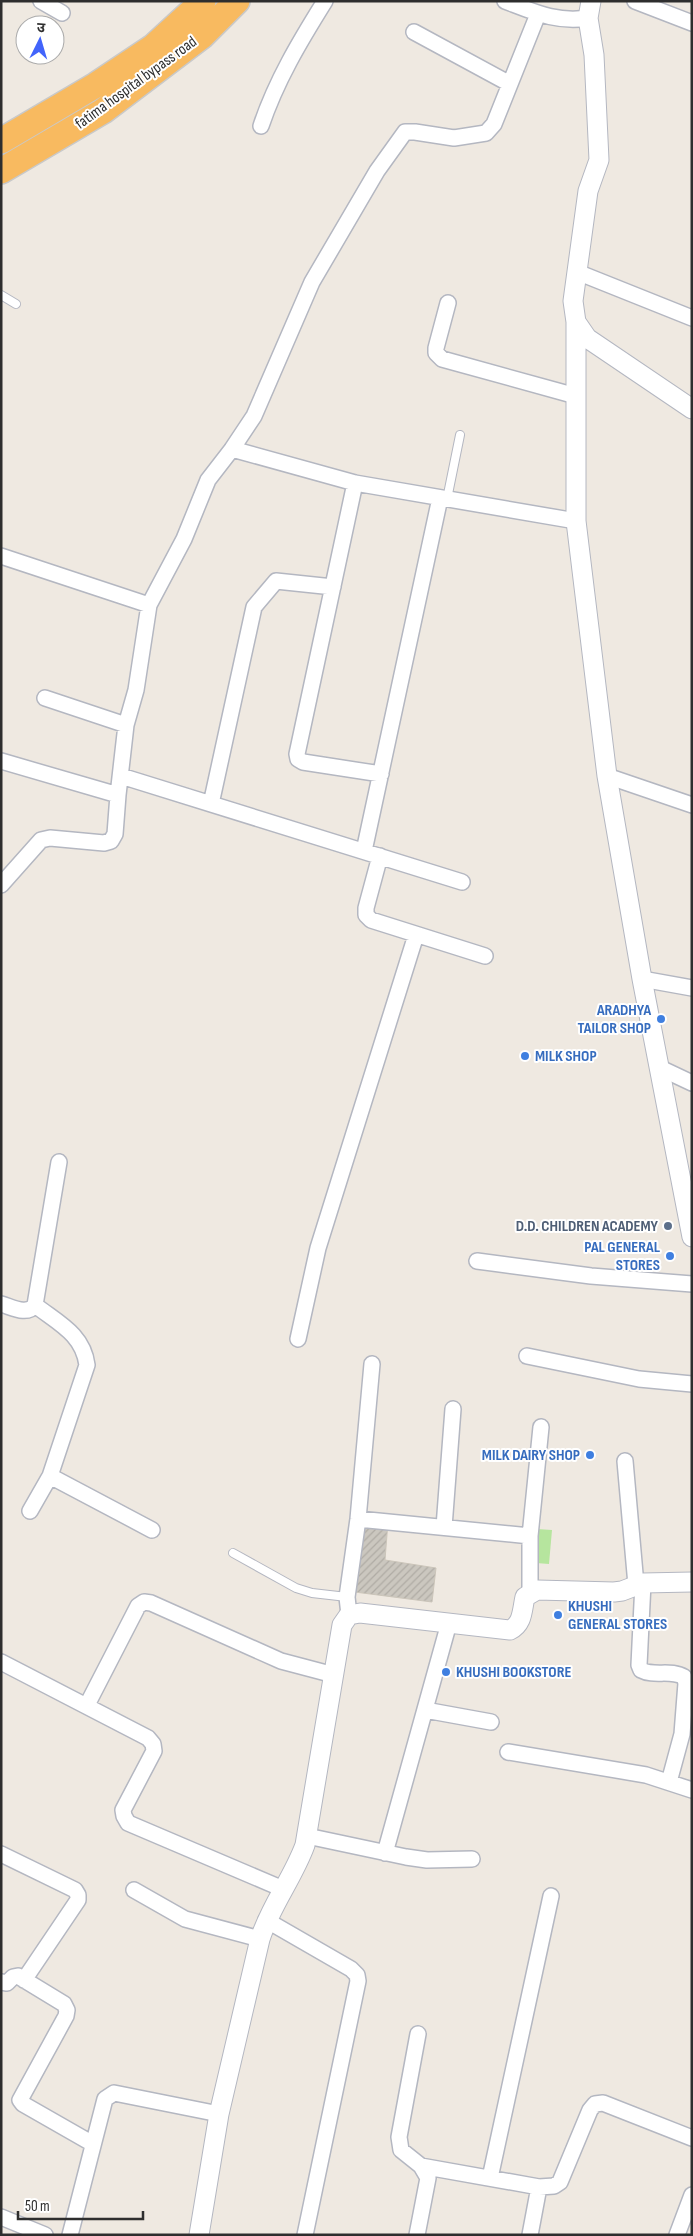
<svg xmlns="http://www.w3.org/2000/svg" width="693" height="2236" viewBox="0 0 693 2236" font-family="'Sofia Sans Condensed','Noto Sans Devanagari',sans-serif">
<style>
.park{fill:#b6e59e}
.building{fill:url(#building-hatch);stroke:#cbc5ba}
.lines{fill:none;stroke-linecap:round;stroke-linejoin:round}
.service-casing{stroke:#b4b7c1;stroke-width:10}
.minor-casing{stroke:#b4b7c1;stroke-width:18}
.tertiary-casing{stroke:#b4b7c1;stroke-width:21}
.trunk-casing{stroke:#c9c9c9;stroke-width:28}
.service{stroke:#fff;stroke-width:8}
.minor{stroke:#fff;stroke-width:15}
.tertiary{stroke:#fff;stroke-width:19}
.trunk{stroke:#f8ba60;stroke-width:25}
.shop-dot{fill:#3f7fe0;stroke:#fff;stroke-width:2}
.service-dot{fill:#5c6f8a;stroke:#fff;stroke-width:2}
.labels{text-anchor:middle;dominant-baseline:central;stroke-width:4;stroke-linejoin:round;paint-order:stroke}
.street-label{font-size:16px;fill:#2e2e2e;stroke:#fff}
.shop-label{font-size:16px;font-weight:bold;fill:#366cbe;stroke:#fff;text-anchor:end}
.service-label{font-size:16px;font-weight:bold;fill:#4e5e75;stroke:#fff;text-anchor:end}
</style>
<defs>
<pattern id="building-hatch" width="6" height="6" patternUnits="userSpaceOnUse" patternTransform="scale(1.25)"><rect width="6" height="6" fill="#cbc7bf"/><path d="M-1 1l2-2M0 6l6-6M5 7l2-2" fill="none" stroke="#afaba4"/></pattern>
</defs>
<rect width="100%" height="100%" fill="#efe9e1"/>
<path class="park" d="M537 1529 552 1530 549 1564 536 1563Z"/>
<path class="building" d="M358 1519 388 1522 385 1560 436 1568 432 1602 347 1591Z"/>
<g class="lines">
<g class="service-casing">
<path id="service" d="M1 295 16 304
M447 499 460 435
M233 1553 296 1588 312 1593 347 1597"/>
</g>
<g class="minor-casing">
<path id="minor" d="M41 1 62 13
M505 1C534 12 557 23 588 18
M635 1 692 23
M414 32 510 84
M261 126C276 81 300 41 325 1
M577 272 692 318
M448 303 436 348V353L442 359 576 396
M232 449 355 483 576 521
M355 483 297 754 298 759 303 762 381 774
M1 556 149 605
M45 698 126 725
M1 761 118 795 126 725 136 690 149 605 184 539 208 480 232 449 254 416 312 282 377 171 405 132H415L454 138 486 133 494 124 538 14
M121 776 462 882
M607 776 692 805
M211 804 254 607 276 581 333 587
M364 851 440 498
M380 856 366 908V915L371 920 485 956
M1 885 41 840 50 838 104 843 111 841 115 834 118 795
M642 979 692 988
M658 1067 692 1083
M477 1261 591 1276 692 1284
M1 1304C12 1307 27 1316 35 1305L59 1162
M298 1339 318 1248 416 935
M527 1356 639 1379 692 1384
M625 1461 636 1585
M50 1476 152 1530
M30 1511 50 1476 87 1365C83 1334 58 1323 35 1305
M358 1519 530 1536
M444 1527 453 1409
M643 1583 639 1665 641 1670C654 1677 671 1669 684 1677L686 1683 682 1734 669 1782
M530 1592V1536L541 1427
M349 1615 347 1597 358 1519 372 1364
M1 1662 148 1738 153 1744 154 1751 123 1810 124 1816 128 1823 283 1889
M87 1705 138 1606 144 1602 151 1603 281 1661 334 1675
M425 1710 491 1722
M508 1752 646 1775 692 1790
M307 1836 406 1857 427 1860 472 1859
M385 1853 449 1623
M1 1854 75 1890 78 1895V1900L24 1980
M134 1890 185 1919 260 1939
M266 1920 351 1969 357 1975 358 1981 305 2235
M1 1982 7 1983 13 1977 18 1976 64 2004 67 2010 66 2016 20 2100 23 2104 93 2144
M421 2166 539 2187 554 2186 560 2182 590 2110 595 2104 603 2103 692 2138
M490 2178 551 1896
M1 2217 45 2235
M70 2235 105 2099 114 2093 219 2114
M417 2235 428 2178 421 2166 401 2150 399 2137 418 2034
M530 2235 539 2187
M677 2235 692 2195"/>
</g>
<g class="tertiary-casing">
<path id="tertiary" d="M591 1 588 18 594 55 599 160 588 191 573 301 576 322V521L607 776 642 979 692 1237
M576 322 587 338 692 409
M199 2235 219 2114 260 1939C271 1905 293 1878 305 1845L342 1625 349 1615 360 1613 510 1630C523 1624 522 1610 525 1597L537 1590 614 1592 622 1591 643 1583 692 1582"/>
</g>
<g class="trunk-casing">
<path id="trunk" d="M1 141 96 85 153 47 203 1
M1 171 103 111 202 36 237 1"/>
</g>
<use href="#service" class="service"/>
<use href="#minor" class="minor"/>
<use href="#tertiary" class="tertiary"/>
<use href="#trunk" class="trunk"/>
</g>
<g class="shop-dot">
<circle cx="661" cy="1019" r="5"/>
<circle cx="525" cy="1056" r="5"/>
<circle cx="670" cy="1256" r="5"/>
<circle cx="590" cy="1455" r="5"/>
<circle cx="558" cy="1615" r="5"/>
<circle cx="446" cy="1672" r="5"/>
</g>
<circle class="service-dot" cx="668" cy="1226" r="5"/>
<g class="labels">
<g class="street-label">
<text transform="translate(136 83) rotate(-36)">fatima hospital bypass road</text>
</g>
<g class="shop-label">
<text x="651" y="1010">ARADHYA<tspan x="651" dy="18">TAILOR SHOP</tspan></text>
<text x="535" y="1056" text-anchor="start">MILK SHOP</text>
<text x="660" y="1247">PAL GENERAL<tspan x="660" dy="18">STORES</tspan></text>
<text x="580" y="1455">MILK DAIRY SHOP</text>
<text x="568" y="1606" text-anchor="start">KHUSHI<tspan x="568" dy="18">GENERAL STORES</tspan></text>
<text x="456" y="1672" text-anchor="start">KHUSHI BOOKSTORE</text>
</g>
<g class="service-label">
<text x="658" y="1226">D.D. CHILDREN ACADEMY</text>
</g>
</g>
<rect width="693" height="2236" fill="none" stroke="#2e2e2e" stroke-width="5"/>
<g transform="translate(40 40) rotate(5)"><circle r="24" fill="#ffffff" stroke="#ababab"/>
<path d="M0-4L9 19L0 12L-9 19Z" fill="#4264fb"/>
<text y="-8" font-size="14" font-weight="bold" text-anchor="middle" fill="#2e2e2e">उ</text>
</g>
<path d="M18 2211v8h125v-8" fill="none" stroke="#2e2e2e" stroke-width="2.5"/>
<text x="25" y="2211" font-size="15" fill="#2e2e2e" stroke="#ffffff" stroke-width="4" paint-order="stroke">50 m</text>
</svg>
